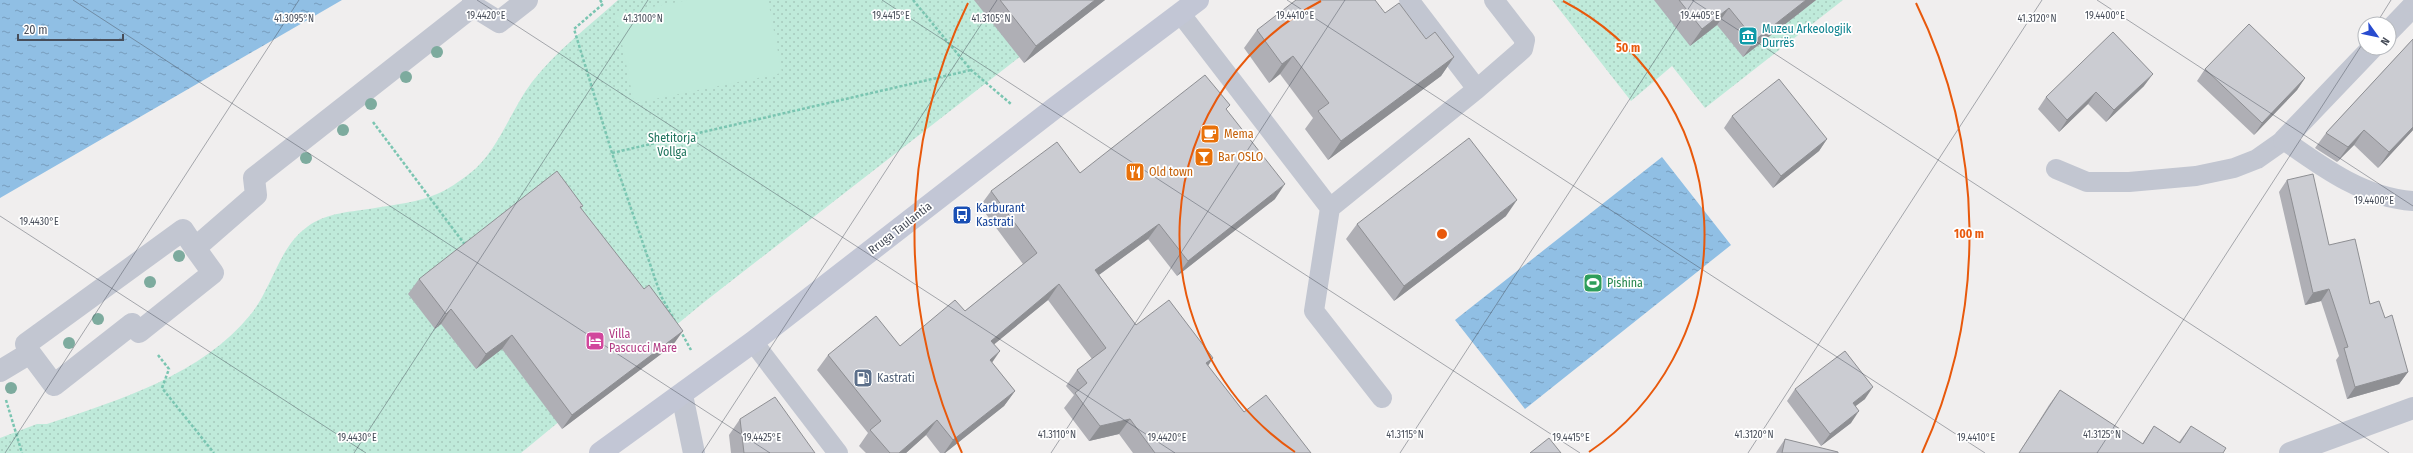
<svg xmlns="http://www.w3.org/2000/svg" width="2413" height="453" viewBox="0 0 2413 453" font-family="'Fira Sans Condensed',sans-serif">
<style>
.park{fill:url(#park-dots)}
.pitch{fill:#bfeada}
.water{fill:url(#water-ripples)}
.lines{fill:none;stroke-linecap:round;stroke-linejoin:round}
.path{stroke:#7ac5b1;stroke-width:2.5;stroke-dasharray:3 2;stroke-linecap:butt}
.service{stroke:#c2c6d1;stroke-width:20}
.pedestrian{stroke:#c2c6d1;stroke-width:22}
.minor{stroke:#c2c6d1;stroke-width:22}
.secondary{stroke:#c2c6d5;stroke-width:22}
.tree{fill:#7dab9e}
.wall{fill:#afafb5}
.shaded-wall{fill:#8e8f93}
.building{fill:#cbccd2;stroke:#8e8f93}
.ticks{fill:none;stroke:#474d59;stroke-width:1;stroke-opacity:0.45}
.ring{fill:none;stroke:#e8590c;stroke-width:2}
.labels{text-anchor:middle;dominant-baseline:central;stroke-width:3.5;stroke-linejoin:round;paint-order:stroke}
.culture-label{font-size:12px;fill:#0d838f;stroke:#fff;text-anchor:start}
.food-label{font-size:12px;fill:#c56008;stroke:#fff;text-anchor:start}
.park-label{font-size:12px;fill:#1f745d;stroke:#fff}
.transit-label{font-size:12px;fill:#164399;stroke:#fff;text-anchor:start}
.street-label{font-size:12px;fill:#474d59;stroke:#fff}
.leisure-label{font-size:12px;fill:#27864d;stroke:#fff;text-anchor:start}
.hotel-label{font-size:12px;fill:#b23c85;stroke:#fff;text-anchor:start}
.service-label{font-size:12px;fill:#4e5e75;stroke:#fff;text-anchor:start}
.ticks-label{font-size:10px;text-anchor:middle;fill:#474d59;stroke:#fff;stroke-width:3.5;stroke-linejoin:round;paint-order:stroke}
.centre{fill:#e8590c;stroke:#fff;stroke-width:2}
.ring-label{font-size:12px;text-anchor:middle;font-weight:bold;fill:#e8590c;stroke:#fff;stroke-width:3.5;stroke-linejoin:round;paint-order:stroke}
</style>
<defs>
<pattern id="park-dots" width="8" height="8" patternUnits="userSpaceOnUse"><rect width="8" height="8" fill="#bfeada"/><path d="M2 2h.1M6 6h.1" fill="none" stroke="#a6cabd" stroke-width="1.8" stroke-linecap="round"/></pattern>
<pattern id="water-ripples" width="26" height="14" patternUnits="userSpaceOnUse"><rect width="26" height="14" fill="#90bfe4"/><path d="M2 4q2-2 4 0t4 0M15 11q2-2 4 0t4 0" fill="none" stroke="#779dbc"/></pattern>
</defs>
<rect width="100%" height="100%" fill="#f0eeee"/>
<path class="park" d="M618 0H1093L703 303 521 453H0V438L37 424H47C119 400 202 375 251 314 272 288 279 247 307 227 327 212 352 212 375 208 394 205 418 202 437 194 447 190 460 181 469 174 498 152 510 111 532 82 556 51 589 26 618 0Z
M1552 0H1843L1705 108 1672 66 1631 101Z"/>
<path class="pitch" d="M688 0H768L782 73 634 103 616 14Z"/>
<path class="water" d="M0 0H342L0 198Z
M1662 157 1731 245 1525 409 1455 320Z"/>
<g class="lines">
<path class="path" d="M600 0 603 4 574 29 612 153 661 296 675 321
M913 0 971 70 1011 104
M373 122 466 246
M612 153 971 70
M680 330 691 350
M158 355 169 369 162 388 214 453
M6 400 22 453"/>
<path class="service" d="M1409 0 1477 89
M1180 13 1330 208
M2056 169 2087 182H2129L2196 176 2234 168 2257 159 2284 140C2322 167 2364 198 2413 201
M753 342 838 453
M1382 398 1314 311 1330 208 1477 89 1523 49 1525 40 1494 0"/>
<path class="pedestrian" d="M473 6 499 22 527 0
M139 332 213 273 195 248
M30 353 54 385 132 324
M0 371 30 353 26 344 183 230 195 248 256 195 254 178 473 6V0"/>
<path class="minor" d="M2389 31 2413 6
M2284 140 2372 48
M682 395 694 453
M2290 453 2413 408"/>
<path class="secondary" d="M600 453 753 342 1056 107 1198 0"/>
</g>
<g class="tree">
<circle cx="437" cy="52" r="6"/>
<circle cx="406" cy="77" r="6"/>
<circle cx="371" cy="104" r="6"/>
<circle cx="343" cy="130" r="6"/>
<circle cx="306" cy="158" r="6"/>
<circle cx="179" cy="256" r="6"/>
<circle cx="150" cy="282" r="6"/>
<circle cx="98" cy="319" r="6"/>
<circle cx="69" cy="343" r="6"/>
<circle cx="11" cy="388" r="6"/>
</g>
<path class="wall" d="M974 0H1105L1024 63Z
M1654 0H1816L1743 57 1717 25 1690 46Z
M1385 13 1454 57 1441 76 1328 160 1305 129 1313 118 1280 74 1269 83 1244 48 1257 30Z
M2413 39V130L2378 168 2354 145 2337 162 2315 148 2326 133Z
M2205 69 2305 78 2297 90 2254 135 2197 81Z
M2144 86 2106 122 2088 104 2059 132 2038 109 2046 97Z
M1227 110 1275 199 1177 276 1148 239 1099 275 1136 325 1213 358 1208 366 1244 412 1311 453H1133L1119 434 1089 441 1064 408 1074 395 1066 386 1077 370 1092 359 1048 300 994 344 992 363 1015 391 1004 406 945 453H940L926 435 906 453H866L859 446 868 433 817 370 828 355 900 346 965 311 1023 264 980 206 991 191 1080 173Z
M1732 116 1827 139 1819 151 1773 188 1724 128Z
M2287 180 2329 245 2370 304 2385 318 2408 372 2399 384 2347 399 2336 360 2339 356 2321 301 2305 305 2279 192Z
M583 206 581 208 673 345 562 429 502 349 476 369 441 324 435 329 408 294 419 279Z
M1506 216 1394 301 1346 239 1357 224Z
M1795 389 1865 399 1855 406 1851 423 1821 446 1787 401Z
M2060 390 2142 444 2154 426 2179 442 2191 426 2223 453H2019L2049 405Z
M740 419 815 453H731L729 435Z
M1785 439 1838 453H1776L1777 451Z"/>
<path class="shaded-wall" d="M1095 0H1105L1024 63 1036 46Z
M1806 0H1816L1743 57 1755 40Z
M1729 8 1717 25 1690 46 1702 29Z
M1293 56 1280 74 1269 83 1282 64Z
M1454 57 1441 76 1328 160 1341 141Z
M2153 74 2144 86 2106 122 2114 110Z
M2305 78 2297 90 2254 135 2262 123Z
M2096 92 2088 104 2059 132 2067 120Z
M2413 127V130L2378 168 2389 152Z
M2364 130 2354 145 2337 162 2348 147Z
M1827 139 1819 151 1773 188 1781 176Z
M1285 184 1275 199 1177 276 1188 261Z
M1517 200 1506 216 1394 301 1404 286Z
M1159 224 1148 239 1085 285 1095 270Z
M1059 284 1048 300 980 356 991 341Z
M2329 289 2321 301 2305 305 2313 293Z
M451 309 441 324 435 329 446 314Z
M683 331 673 345 562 429 572 415Z
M512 335 502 349 476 369 486 354Z
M1000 351 989 367 990 360Z
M1213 358 1203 373 1206 363Z
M2408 372 2399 384 2347 399 2355 387Z
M1873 387 1865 399 1844 415 1853 403Z
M1015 391 1004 406 945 453H944L953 440Z
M1859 411 1851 423 1821 446 1830 434Z
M1130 419 1119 434 1089 441 1100 426Z
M937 420 926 435 906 453H899Z"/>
<path class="building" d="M1000 0H1095L1036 46Z
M1296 0H1375L1385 13 1399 3 1426 39 1435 32 1454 57 1341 141 1318 111 1329 103 1293 56 1282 64 1257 30Z
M1679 0H1806L1755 40 1729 8 1702 29Z
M2249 24 2305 78 2262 123 2205 69Z
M2113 32 2153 74 2114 110 2096 92 2067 120 2046 97Z
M2413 39V127L2389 152 2364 130 2348 147 2326 133Z
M1205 75 1230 105 1226 109 1285 184 1188 261 1159 224 1095 270 1136 325 1169 300 1213 358 1206 363 1244 412 1266 395 1311 453H1155L1130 419 1100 426 1075 393 1087 383 1077 370 1106 348 1059 284 991 341 1000 351 990 360 1015 391 953 440 937 420 899 453H890L870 430 881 421 828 355 876 316 900 346 955 300 965 311 1037 253 991 191 1057 142 1080 173Z
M1779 79 1827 139 1781 176 1732 116Z
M1469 138 1517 200 1404 286 1357 224Z
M557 171 583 206 580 207 644 289 649 285 683 331 572 415 512 335 486 354 451 309 446 314 419 279Z
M2313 174 2329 245 2355 239 2370 304 2379 301 2385 318 2392 315 2408 372 2355 387 2344 348 2348 347 2329 289 2313 293 2287 180Z
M1845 351 1873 387 1853 403 1859 411 1830 434 1795 389Z
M2060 390 2143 444 2154 426 2180 443 2191 426 2226 448 2223 453H2019Z
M775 397 815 453H744L740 419Z
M1549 438 1561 453H1530Z
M1785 439 1838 452V453H1782Z"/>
<path class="ticks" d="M73 0 770 453M477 0 1175 453M882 0 1580 453M1287 0 1985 453M1692 0 2389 453M2097 0 2413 206M2376 24 2391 0M0 216 366 453M5 453 299 0M354 453 648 0M702 453 997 0M1051 453 1345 0M1400 453 1694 0M1748 453 2042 0M2097 453 2365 40"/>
<g class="ring">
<path d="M1295 452A263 263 0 0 1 1321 1M1563 1A263 263 0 0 1 1589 452"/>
<path d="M962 453A527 527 0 0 1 968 3M1916 3A527 527 0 0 1 1922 453"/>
</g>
<defs>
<g id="museum-square" transform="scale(1)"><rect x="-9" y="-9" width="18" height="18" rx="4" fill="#0f9aa8" stroke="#fff"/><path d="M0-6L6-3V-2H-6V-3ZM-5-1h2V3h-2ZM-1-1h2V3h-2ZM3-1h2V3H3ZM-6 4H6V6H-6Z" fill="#fff"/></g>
<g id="cafe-square" transform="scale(1)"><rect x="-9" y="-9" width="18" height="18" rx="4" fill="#e8710a" stroke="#fff"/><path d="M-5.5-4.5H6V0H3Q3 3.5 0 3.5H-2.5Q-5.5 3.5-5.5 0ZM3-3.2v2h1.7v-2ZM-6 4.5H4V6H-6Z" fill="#fff"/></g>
<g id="bar-square" transform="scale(1)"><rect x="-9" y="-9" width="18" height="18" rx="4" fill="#e8710a" stroke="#fff"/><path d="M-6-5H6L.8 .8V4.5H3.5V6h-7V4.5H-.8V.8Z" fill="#fff"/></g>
<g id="restaurant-square" transform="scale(1)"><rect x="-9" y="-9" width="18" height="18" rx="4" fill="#e8710a" stroke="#fff"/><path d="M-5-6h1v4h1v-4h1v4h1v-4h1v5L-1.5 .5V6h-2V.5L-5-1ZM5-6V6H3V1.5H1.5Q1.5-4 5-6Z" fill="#fff"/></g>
<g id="bus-square" transform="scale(1)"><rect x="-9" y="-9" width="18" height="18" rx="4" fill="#1a4fb4" stroke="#fff"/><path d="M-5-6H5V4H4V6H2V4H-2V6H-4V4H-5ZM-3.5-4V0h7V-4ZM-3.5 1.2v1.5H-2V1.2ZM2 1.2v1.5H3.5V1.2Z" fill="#fff"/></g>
<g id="stadium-square" transform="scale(1)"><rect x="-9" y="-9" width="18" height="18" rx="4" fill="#2e9e5b" stroke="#fff"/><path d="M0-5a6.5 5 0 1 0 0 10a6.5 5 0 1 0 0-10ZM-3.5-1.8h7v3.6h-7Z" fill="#fff"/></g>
<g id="hotel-square" transform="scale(1)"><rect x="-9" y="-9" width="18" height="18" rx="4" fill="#d1479c" stroke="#fff"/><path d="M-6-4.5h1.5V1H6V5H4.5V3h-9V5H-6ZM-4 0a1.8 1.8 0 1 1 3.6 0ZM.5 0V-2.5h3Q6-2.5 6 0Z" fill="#fff"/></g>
<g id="fuel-square" transform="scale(1)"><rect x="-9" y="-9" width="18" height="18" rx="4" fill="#5c6f8a" stroke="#fff"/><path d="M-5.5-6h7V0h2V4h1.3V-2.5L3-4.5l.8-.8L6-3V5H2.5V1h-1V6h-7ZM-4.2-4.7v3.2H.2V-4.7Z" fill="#fff"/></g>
</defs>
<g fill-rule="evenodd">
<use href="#museum-square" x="1748" y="36"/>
<use href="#cafe-square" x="1210" y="134"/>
<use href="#bar-square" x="1204" y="157"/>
<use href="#restaurant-square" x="1135" y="172"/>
<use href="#bus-square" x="962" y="215"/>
<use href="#stadium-square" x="1593" y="283"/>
<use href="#hotel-square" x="595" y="341"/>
<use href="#fuel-square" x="863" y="378"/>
</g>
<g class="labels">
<g class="culture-label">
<text x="1762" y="29">Muzeu Arkeologjik<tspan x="1762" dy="14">Durrës</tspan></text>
</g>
<g class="food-label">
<text x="1224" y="134">Mema</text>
<text x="1218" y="157">Bar OSLO</text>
<text x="1149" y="172">Old town</text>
</g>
<g class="park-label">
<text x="672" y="138">Shetitorja<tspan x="672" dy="14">Vollga</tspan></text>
</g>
<g class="transit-label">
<text x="976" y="208">Karburant<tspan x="976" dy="14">Kastrati</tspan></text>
</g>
<g class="street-label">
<text transform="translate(900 228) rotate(-38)">Rruga Taulantia</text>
</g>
<g class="leisure-label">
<text x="1607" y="283">Pishina</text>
</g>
<g class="hotel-label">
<text x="609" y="334">Villa<tspan x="609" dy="14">Pascucci Mare</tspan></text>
</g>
<g class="service-label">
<text x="877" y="378">Kastrati</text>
</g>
</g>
<g class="ticks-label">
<text x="486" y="19">19.4420°E</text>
<text x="1295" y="19">19.4410°E</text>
<text x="891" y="19">19.4415°E</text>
<text x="1700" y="19">19.4405°E</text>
<text x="2105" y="19">19.4400°E</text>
<text x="294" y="22">41.3095°N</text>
<text x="643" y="22">41.3100°N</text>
<text x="991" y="22">41.3105°N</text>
<text x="2037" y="22">41.3120°N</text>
<text x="2374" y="204">19.4400°E</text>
<text x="39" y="225">19.4430°E</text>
<text x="1057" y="438">41.3110°N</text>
<text x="1405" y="438">41.3115°N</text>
<text x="1754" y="438">41.3120°N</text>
<text x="2102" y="438">41.3125°N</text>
<text x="357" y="441">19.4430°E</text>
<text x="762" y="441">19.4425°E</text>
<text x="1167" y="441">19.4420°E</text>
<text x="1571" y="441">19.4415°E</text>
<text x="1976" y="441">19.4410°E</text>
</g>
<circle cx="1442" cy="234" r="6" class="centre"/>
<g class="ring-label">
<text x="1628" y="52">50 m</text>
<text x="1969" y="238">100 m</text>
</g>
<g transform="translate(2377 36) rotate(123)"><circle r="19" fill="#ffffff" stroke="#b5b8bd"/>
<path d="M0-3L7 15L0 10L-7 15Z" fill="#284bcf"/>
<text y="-6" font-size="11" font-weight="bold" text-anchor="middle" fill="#474d59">N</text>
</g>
<path d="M18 34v6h105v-6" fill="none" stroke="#474d59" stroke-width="2"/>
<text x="24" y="34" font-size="12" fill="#474d59" stroke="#ffffff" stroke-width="3" paint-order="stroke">20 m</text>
</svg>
